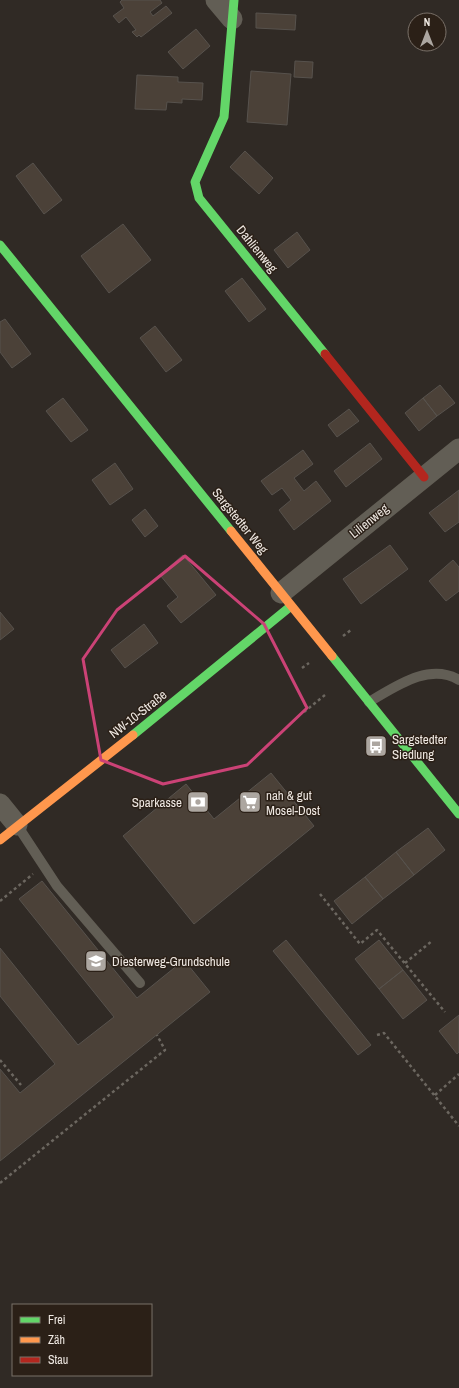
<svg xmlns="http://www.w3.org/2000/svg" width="459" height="1388" viewBox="0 0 459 1388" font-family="'Archivo Narrow',sans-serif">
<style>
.building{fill:#4b4138;stroke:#57524d}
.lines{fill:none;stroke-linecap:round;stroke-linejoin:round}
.path{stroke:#6c6760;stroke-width:2.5;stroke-dasharray:3 3;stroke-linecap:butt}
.lane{stroke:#625e55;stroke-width:10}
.street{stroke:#625e55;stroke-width:21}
.fast{stroke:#63d668;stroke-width:9}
.slow{stroke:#ff974d;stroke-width:9}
.jam{stroke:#b3261e;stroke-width:9}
.marked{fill:none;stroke:#cb4276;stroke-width:3;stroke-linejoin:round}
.labels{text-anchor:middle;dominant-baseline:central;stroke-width:3;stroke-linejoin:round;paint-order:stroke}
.street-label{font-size:13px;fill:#efe8e2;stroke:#2b2017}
.poi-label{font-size:13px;fill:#efe8e2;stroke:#2b2017;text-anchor:start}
</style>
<rect width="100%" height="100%" fill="#302a25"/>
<path class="building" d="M122 0H160L162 3 150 12 153 16 166 6 172 13 141 37 139 35 137 37 132 32 136 30 126 17 119 23 113 16 124 8 120 2Z
M256 13 296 15 295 30 256 28Z
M196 29 210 46 183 69 168 52Z
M295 61 313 62 312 78 294 77Z
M251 71 291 74 287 125 247 122Z
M137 75 178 77V82L203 83 202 100 182 99V103L167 102 166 110 135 109Z
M245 151 273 178 259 194 230 167Z
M33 163 62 200 44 214 16 176Z
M123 224 151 260 109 293 81 256Z
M297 232 310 250 288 268 274 250Z
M242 278 266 309 249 322 225 291Z
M5 319 31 354 12 368 0 352V322Z
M155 326 182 360 166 372 140 338Z
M440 385 455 403 437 416 423 398Z
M63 398 88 430 71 442 46 411Z
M423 398 437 416 419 431 405 413Z
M349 409 359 421 337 437 328 425Z
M370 443 382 459 346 487 334 471Z
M303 450 313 464 294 478 304 491 316 481 331 501 294 530 279 510 291 500 282 488 272 495 261 481Z
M115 463 133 489 110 505 92 480Z
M459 490V522L445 532 429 513Z
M145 509 158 526 145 537 132 520Z
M390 545 408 569 361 604 343 579Z
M183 555 216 595 181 623 167 606 178 597 160 575Z
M453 560 459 567V591L446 601 429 581Z
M0 612 14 629 0 640Z
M144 624 158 643 125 668 111 650Z
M271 773 314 826 194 924 123 836 186 784 214 819Z
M428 828 445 850 414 875 396 852Z
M396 852 414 875 383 899 365 877Z
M365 877 383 899 352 924 334 901Z
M42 881 137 998 184 960 210 992 0 1161V1069L20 1093 55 1064 0 996V948L78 1045 114 1017 19 899Z
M286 940 371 1045 358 1055 273 951Z
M379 940 403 970 379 989 355 959Z
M403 970 427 1000 403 1019 379 989Z
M459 1015V1052L457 1054 439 1031Z"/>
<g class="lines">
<path class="path" d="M343 636 351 630
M302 668 309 663
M304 712 325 695
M320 894 360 944 377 930 445 1012
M0 901 33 874
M405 963 432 941
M377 1035 384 1033 459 1126
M0 1060 21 1085
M435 1095 459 1074
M0 1183 165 1050 157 1035"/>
<path class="lane" d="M369 702C395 687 429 662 459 680
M17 825 57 886 140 983"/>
<path class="street" d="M216 0 232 19
M281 593 459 449
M0 804 17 825"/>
<path class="fast" d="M234 0 224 117 195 182 199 198 325 354
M0 245 231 531
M332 656 459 814
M133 735 291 606"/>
<path class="slow" d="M231 531 332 656
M0 840 133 735"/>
<path class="jam" d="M325 354 424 477"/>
</g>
<path class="marked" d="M185 556 264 624 307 708 247 765 163 784 101 760 83 659 117 610Z"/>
<defs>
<g id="bus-square" transform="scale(1.15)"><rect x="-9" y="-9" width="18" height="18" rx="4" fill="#aca6a0" stroke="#2b2017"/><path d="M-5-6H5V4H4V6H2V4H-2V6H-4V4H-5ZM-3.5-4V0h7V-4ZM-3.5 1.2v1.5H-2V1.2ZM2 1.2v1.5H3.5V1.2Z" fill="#fff"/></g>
<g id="bank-square" transform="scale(1.15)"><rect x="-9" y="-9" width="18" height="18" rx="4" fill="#aca6a0" stroke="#2b2017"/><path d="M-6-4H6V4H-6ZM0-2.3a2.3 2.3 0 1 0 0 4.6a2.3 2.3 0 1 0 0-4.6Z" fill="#fff"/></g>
<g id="supermarket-square" transform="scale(1.15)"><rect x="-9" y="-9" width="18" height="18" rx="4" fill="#aca6a0" stroke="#2b2017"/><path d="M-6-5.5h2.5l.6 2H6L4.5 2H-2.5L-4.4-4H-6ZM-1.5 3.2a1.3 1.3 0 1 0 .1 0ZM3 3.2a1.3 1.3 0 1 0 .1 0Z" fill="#fff"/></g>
<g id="school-square" transform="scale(1.15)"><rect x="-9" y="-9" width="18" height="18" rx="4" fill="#aca6a0" stroke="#2b2017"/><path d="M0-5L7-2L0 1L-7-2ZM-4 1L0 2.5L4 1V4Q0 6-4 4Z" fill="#fff"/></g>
</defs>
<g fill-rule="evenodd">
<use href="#bus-square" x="376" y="746"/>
<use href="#bank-square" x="198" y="802"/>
<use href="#supermarket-square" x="250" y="802"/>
<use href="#school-square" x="96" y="961"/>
</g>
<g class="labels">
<g class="street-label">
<text transform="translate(257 249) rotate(51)">Dahlienweg</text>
<text transform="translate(240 521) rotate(51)">Sargstedter Weg</text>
<text transform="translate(369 521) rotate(-39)">Lilienweg</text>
<text transform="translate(138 714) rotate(-38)">NW-10-Straße</text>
</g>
<g class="poi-label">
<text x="392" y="739">Sargstedter<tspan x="392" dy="15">Siedlung</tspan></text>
<text x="266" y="795">nah &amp; gut<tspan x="266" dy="15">Mosel-Dost</tspan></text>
<text x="182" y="802" text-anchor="end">Sparkasse</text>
<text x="112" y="961">Diesterweg-Grundschule</text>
</g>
</g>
<rect x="12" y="1304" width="140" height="72" fill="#2b2017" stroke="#797068"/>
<rect x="20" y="1317" width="20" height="6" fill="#63d668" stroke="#797068"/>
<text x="48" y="1324" font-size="12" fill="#efe8e2">Frei</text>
<rect x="20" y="1337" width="20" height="6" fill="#ff974d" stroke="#797068"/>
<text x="48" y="1344" font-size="12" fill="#efe8e2">Zäh</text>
<rect x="20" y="1357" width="20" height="6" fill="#b3261e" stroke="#797068"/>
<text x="48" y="1364" font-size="12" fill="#efe8e2">Stau</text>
<g transform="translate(427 32)"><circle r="19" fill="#2b2017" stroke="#797068"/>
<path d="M0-3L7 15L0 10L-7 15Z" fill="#aca6a0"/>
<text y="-6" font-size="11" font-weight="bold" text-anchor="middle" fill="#efe8e2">N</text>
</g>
</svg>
